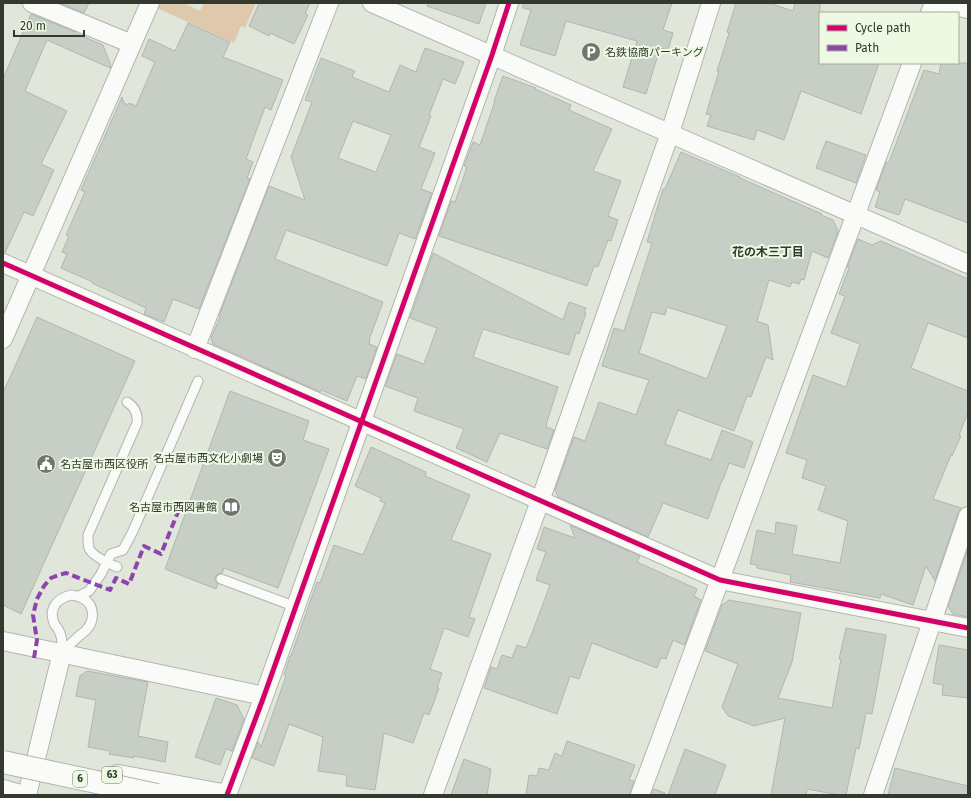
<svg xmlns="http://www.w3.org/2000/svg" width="971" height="798" viewBox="0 0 971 798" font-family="'Fira Sans','Noto Sans JP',sans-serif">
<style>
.green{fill:#dfc9ad}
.building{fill:#c6cec6;stroke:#b0b7af;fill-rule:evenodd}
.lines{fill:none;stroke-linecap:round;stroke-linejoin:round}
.lane-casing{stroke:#b1b6ad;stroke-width:11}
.street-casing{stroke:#b1b6ad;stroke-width:20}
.primary-casing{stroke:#b1b6ad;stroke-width:24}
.highway-casing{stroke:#b1b6ad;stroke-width:24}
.lane{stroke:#fafbf9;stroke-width:9}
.street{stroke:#fafbf9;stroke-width:18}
.primary{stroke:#fafbf9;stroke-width:22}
.highway{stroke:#fafbf9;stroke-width:22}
.highway-bridge-casing{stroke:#b1b6ad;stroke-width:24;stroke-linecap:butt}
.highway-bridge{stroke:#fafbf9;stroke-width:22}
.quiet{stroke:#8e44ad;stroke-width:4;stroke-dasharray:8 4;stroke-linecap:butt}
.cycleway-casing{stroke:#edf9e2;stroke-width:8}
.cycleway{stroke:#d6006c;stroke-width:5}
.labels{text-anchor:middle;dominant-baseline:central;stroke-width:4;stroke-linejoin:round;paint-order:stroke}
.shield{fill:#edf9e2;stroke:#6c7365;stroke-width:1}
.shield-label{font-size:10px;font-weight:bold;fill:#343930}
.poi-label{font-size:11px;fill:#343930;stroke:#edf9e2;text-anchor:start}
.neighbourhood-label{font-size:12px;font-weight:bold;fill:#343930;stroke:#edf9e2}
</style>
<rect width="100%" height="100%" fill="#e0e6da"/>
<path class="green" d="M160 3H184L200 11 204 3H256L245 28 241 26 234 43 157 8Z"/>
<path class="building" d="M60 3H89L84 13Z
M259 3H310L305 14 308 15 294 44 270 33 269 36 249 26Z
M428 3H486L479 24 427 6Z
M523 3H672L663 30 673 33 668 50 660 48 646 94 623 87 637 41 566 21 555 56 520 45 531 10 523 8Z
M736 3H769L793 11 795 3H820V63H879L861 114 801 91 784 140 757 130 754 140 707 126 711 115 706 114 719 71H717L729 33 727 32Z
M31 14 75 32V33L103 45 111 66 110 68 47 40 25 91 67 111 41 164 54 170 33 216 24 212 5 253H3V79Z
M188 23 230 42 223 57 283 80 271 110 265 107 246 159 253 162 247 178 250 179 199 309 173 299 164 322 144 314 146 308 92 283 93 282 61 268 67 254 62 252 69 236 66 235 85 192 81 190 122 97 124 103 128 105 129 103 136 106 155 62 142 56 149 39 175 51Z
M425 48 464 62 455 84 443 79 429 115 431 116 419 147 435 153 421 189 432 193 415 239 399 233 387 266 286 230 275 259 383 302 369 340H370L369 344 377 347 366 379 357 376 347 401 321 390 320 392 213 344 211 338 220 317 219 316 269 186 305 200 291 157 312 102 305 100 321 58 355 71 352 77 389 92 400 65 416 72ZM353 121 391 135 376 172 338 158Z
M941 63H968V223L905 199 899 215 875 207 880 192 876 190 886 162 888 163 889 162 924 70 939 74Z
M503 76 536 88 535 89 571 105 569 110 612 129 593 171 621 181 608 216 618 220 611 241 608 240 598 267 594 266 587 286 439 236 451 201 455 202 467 167 464 166 473 142 480 145 495 101H494Z
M826 141 866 155 856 183 816 168Z
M681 152 740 177V178L822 214 821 215 833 220 838 231 828 258 812 251 804 280 801 279 799 284 792 282 790 287 769 280 757 321 768 325 773 360 766 357 751 397 747 396 734 431 678 410 665 444 711 460 722 430 753 442 744 468 729 463 723 480H722L708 519 663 503 648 537 558 497 555 490 574 437 585 441 599 402 636 415 649 380 602 366 614 328 624 331 652 243 647 242 663 189H665ZM667 307 727 326 707 379 639 353 652 312 665 315Z
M858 239 872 245 881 241 968 279V338L928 323 911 368 968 391V412L959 435 961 436 952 456 951 455 933 499 961 508 958 513 935 581 926 566 913 605 881 594 880 598 790 582 791 575 757 568V565L750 564 757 530 775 534 776 522 797 526 792 554 840 563 848 521 818 510 826 486 802 478 807 460 786 453 813 375 846 387 860 344 831 333 845 296 839 294 849 268 847 267Z
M433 253 563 320 569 302 586 308 584 312 586 313 579 334 576 333 569 355 483 329 473 357 558 387 546 425 547 426 546 427 554 430 547 449 500 433 487 462 456 448 464 429 414 411 418 398 385 386 397 354 424 364 437 328 410 318Z
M37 317 135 361 21 614 3 605V393Z
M230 391 309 421 303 440 329 449 278 588 224 568 222 573 218 574 215 577V580L218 584 216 589 165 569Z
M371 447 426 472 425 476 470 495 451 540 491 554 469 617 475 619 468 637 444 628 430 669 442 673 437 688H439L429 715 424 713 413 743 384 733 375 790 346 786 347 775 318 771 323 737 289 724 274 766 252 758 258 742 261 747 286 676 284 675 290 656H291L317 582 320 583 334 545 363 555 385 503 380 501 381 498 355 486Z
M570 525 640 556 637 562 697 589 694 596 701 600 685 644 684 645 673 640 666 659 661 658 657 668 592 643 579 679 570 676 557 714 484 688 491 667 497 669 502 655 512 658 517 645 526 648 532 633 550 585 536 580 546 552 537 549 544 527 575 538Z
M968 549V617L953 614 948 606Z
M729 600 801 613 792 662 778 698 832 708 841 659H839L846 628 886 635 883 654 872 714 866 713 859 749 856 748 846 795H839L807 789 806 795H771L785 718 754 726 728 716 722 707 738 664 705 651 722 605Z
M939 645 968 650V698L942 695 943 685 933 683Z
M87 671 148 682 138 736 168 742 165 762 134 756V758L109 754 110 751 88 747 96 700 76 696 80 676Z
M216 698 237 705 244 719 232 751 226 749 220 765 195 757Z
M567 741 635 765 629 780 634 781 630 795H526L529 775 537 776 539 768 549 770 555 753 562 756Z
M685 749 726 765 715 795H668Z
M464 759 491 769 487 795H451Z
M895 768 968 786V795H888Z
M654 789 665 793 664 795H651Z"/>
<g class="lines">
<g class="lane-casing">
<path id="lane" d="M117 567C110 564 92 556 89 548 88 544 88 539 88 535L137 423C138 414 135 407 127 402
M221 579 296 607
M71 595C79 596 86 598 90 605 94 612 93 623 87 629 85 632 81 634 78 637 72 642 67 647 62 653 62 646 63 638 59 631 58 628 55 626 54 623 48 608 58 598 71 595Z
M79 596 89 591 101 574 111 554 123 550 133 531 198 381"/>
</g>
<g class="street-casing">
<path id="street" d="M32 3 132 44
M372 3 968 264
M944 3 968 9
M930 13 934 3
M3 263 720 580 968 628
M3 339 150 3
M195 349 329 3
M3 641 264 696
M27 795 62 653
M227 795 264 696 492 55 509 3
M433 795 540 501 670 133 711 3
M640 795 912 63
M873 795 968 516"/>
</g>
<g class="primary-casing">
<path id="primary" d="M118 776 222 795"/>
</g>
<g class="highway-casing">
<path id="highway" d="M3 791 17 795"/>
</g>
<use href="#lane" class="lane"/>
<use href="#street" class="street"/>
<use href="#primary" class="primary"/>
<use href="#highway" class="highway"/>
<g class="highway-bridge-casing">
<path id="highway-bridge" d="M3 762 157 795"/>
</g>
<use href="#highway-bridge" class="highway-bridge"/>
<path class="quiet" d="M34 658 37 640 33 615 37 599 44 586 51 578 59 575 66 573 110 590 116 578 129 584 144 546 161 554 182 502 189 505"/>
<g class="cycleway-casing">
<path id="cycleway" d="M3 263 720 580 968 628
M227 795 264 696 492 55 509 3"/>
</g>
<use href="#cycleway" class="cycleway"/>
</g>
<defs>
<g id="parking-disc" transform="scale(1)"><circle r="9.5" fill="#70766c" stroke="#edf9e2"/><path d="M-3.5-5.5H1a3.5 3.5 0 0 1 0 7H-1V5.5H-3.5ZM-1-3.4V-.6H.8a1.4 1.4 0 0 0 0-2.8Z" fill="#fff"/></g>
<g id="theatre-disc" transform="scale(1)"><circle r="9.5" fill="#70766c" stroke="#edf9e2"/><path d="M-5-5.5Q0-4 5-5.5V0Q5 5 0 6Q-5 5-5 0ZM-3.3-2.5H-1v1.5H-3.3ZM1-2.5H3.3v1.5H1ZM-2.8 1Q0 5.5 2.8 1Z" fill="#fff"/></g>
<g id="civic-disc" transform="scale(1)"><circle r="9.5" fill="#70766c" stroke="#edf9e2"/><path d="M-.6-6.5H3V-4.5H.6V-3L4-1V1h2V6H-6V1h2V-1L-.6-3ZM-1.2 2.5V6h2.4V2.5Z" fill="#fff"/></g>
<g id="library-disc" transform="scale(1)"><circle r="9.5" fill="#70766c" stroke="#edf9e2"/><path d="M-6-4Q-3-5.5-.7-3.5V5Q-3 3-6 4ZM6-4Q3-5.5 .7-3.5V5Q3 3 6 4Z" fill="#fff"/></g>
</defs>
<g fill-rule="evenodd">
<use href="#parking-disc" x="591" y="52"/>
<use href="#theatre-disc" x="277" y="458"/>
<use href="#civic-disc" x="46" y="464"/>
<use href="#library-disc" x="231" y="507"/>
</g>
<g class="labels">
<g class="shield">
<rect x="102" y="767" width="20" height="16" rx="3"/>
<rect x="73" y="771" width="14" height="16" rx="3"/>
</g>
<g class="shield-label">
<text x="112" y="775">63</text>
<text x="80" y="779">6</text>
</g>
<g class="poi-label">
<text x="605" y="52">名鉄協商パーキング</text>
<text x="263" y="458" text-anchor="end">名古屋市西文化小劇場</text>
<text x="60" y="464">名古屋市西区役所</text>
<text x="217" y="507" text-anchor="end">名古屋市西図書館</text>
</g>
<g class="neighbourhood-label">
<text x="768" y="252">花の木三丁目</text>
</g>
</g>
<rect width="971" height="798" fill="none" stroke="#343930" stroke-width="8"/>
<rect x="819" y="12" width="140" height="52" fill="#edf9e2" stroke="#a3ac9b"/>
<rect x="827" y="25" width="20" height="6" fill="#d6006c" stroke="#a3ac9b"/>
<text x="855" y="32" font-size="12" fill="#343930">Cycle path</text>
<rect x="827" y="45" width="20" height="6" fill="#8e44ad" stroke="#a3ac9b"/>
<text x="855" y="52" font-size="12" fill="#343930">Path</text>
<path d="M14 30v6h70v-6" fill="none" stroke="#343930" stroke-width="2"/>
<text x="20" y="30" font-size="12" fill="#343930" stroke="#edf9e2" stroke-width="3" paint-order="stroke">20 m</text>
</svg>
